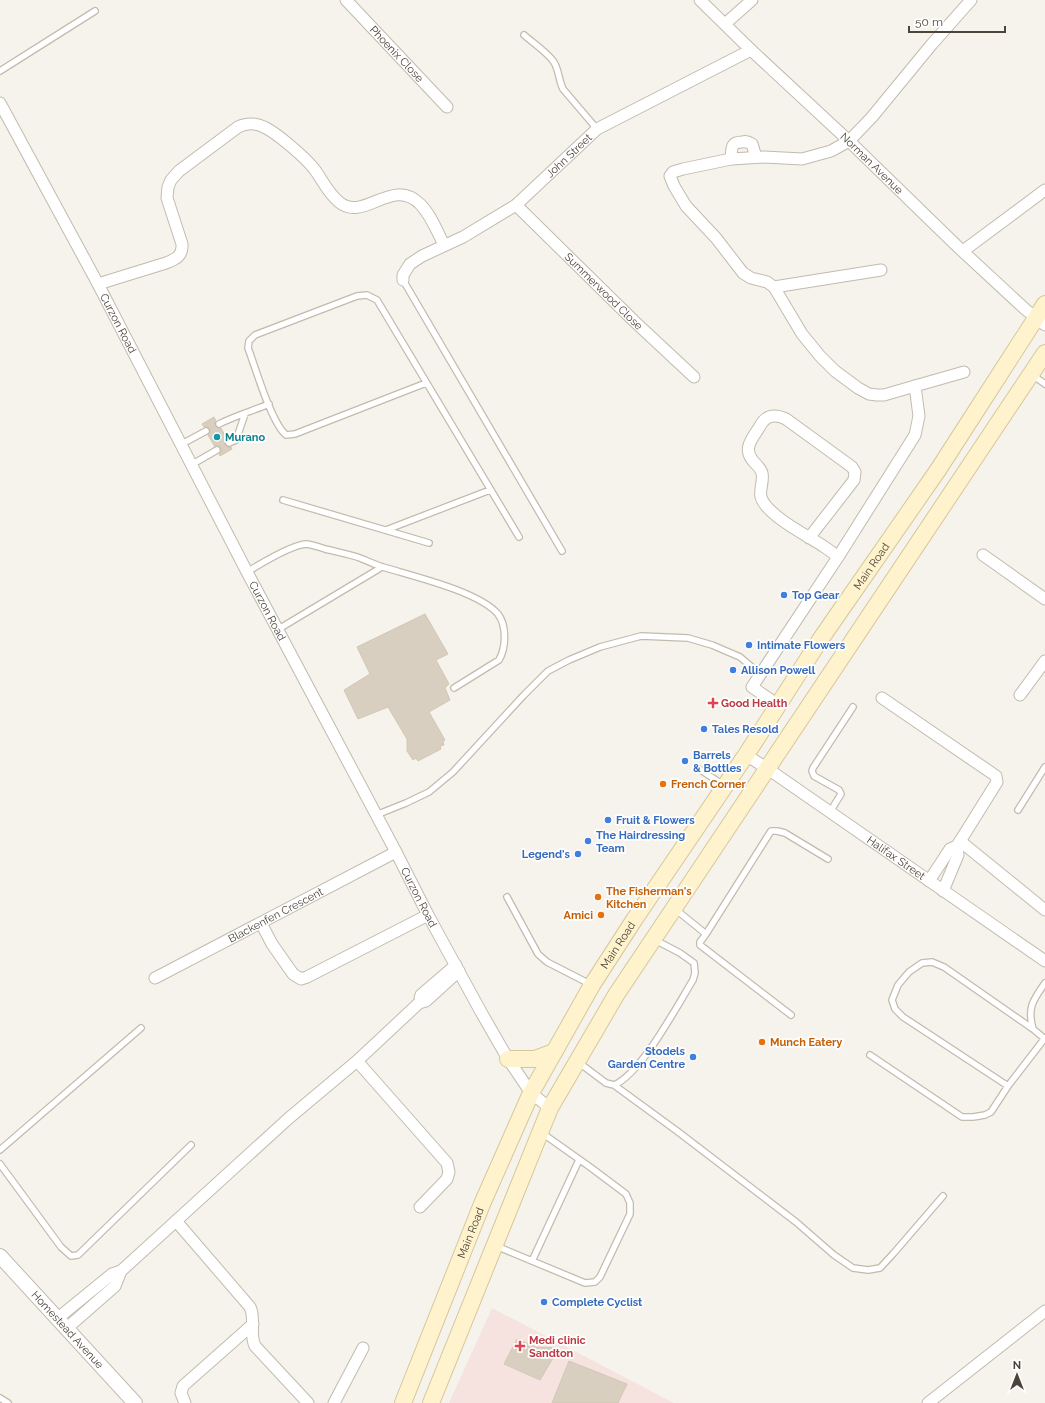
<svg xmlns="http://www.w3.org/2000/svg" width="1045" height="1403" viewBox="0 0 1045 1403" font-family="Raleway,sans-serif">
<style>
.medical{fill:#f6e3e0}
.building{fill:#d8cfc1;stroke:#d3c7b4}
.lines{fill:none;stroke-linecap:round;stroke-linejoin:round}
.service-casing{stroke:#c2bbae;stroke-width:8}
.minor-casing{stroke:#c2bbae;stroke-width:13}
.tertiary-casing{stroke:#c2bbae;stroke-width:16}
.secondary-casing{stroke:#d6c79b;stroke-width:18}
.service{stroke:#fff;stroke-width:5.5}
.minor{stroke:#fff;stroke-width:11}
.tertiary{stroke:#fff;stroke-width:14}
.secondary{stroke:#fff3cd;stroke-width:16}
.culture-dot{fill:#0f9aa8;stroke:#fff;stroke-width:1.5}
.shop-dot{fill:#3f7fe0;stroke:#fff;stroke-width:1.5}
.health-dot{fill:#e0444e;stroke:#fff;stroke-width:1.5}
.food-dot{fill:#e8710a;stroke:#fff;stroke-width:1.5}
.labels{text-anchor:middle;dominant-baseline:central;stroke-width:3.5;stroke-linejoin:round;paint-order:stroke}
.street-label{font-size:11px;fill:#4b4439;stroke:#fff}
.culture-label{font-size:11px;font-weight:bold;fill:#0d838f;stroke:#fff;text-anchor:start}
.shop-label{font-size:11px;font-weight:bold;fill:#366cbe;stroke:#fff;text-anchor:start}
.health-label{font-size:11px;font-weight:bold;fill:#be3a42;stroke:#fff;text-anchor:start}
.food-label{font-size:11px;font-weight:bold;fill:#c56008;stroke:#fff;text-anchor:start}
</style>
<rect width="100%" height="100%" fill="#f6f3ec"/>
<path class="medical" d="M492 1308 674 1403H449Z"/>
<path class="building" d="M214 417 216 421 215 423V426L221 428 227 439 225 442V445L228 447H231L232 449 220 456 219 454 221 452V448L219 446 215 447 208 435 210 432V429L207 427H204L202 424Z
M425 614 448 654 436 660 449 684 445 688 450 700 429 712 445 740 443 741 444 745 440 746 441 749 418 761 416 758 413 760 407 751V739L388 707 358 719 344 690 370 674 357 647Z
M517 1339 536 1347 559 1348 540 1380 504 1364Z
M569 1361 627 1384 618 1403H552Z"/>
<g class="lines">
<g class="service-casing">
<path id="service" d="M524 35C533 43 550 54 555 64 559 72 559 81 563 89L597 129
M0 71 95 11
M403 280 562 551
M1031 374 1045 384
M426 383 295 434 286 435C271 422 256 369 248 348L249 341 255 335 357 296 367 295 377 300C424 379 471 458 519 537
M219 424C235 416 252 411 269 404
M229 443 236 440 245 414
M180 445 206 431
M191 465 217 450
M283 500 429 543
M386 530 490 490
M247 572C260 564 293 544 307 544 313 545 319 547 325 549 337 552 349 554 360 558 368 561 375 565 383 567 412 576 478 591 498 614 507 626 506 648 499 660L454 688
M277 630 382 567
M699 769 725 786
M1018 810 1045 767
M830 812 841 794 839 790 814 776 812 771 813 768 853 707
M376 815 406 803 429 792 453 772 523 696 548 671 569 660 600 647 641 636 688 638 712 645 740 657 760 674
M507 897 538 954 547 962 590 984
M675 909 706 934 771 831H777L785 833 828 859
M706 934 700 942V945L791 1015
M1033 1029C1027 1008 1033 1000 1045 983
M870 1055 962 1117H973L985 1115 991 1112 1008 1086 1045 1038
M578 1062 606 1083 614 1085C641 1074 677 1006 693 980L695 973 694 963 680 953 655 940
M614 1085 677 1131 796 1222 834 1255 853 1268 868 1270 880 1268 893 1254 943 1196
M1008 1086 903 1017 895 1009 892 1000 898 985 909 972 922 963 932 962 944 967 1033 1029 1045 1039
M0 1150 141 1028
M0 1164 61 1247 71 1256 78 1255 191 1145
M496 1246 585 1283 595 1282 600 1277 630 1214V1203L626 1194 590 1167 542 1133
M532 1261 579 1160
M0 1398 8 1403"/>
</g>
<g class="minor-casing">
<g id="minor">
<path id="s1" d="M346 0 447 107"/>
<path id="s2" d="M700 0 751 50 849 141 958 247 1025 309 1045 325"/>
<path d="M725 24 752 0"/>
<path id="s3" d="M0 103 98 284 247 572 396 852 428 915 481 1012 508 1059 531 1093 550 1108"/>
<path d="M731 159C732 149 730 142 742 142 746 141 748 142 752 144L756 157"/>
<path id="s4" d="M516 205 634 321 694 377"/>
<path d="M963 251 1045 190"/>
<path id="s5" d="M403 280V275L410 264 422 256 463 237 516 205 597 129 751 50"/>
<path d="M98 284 166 263C176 259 183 256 182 244L167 198 168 187 171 180 179 171 238 127C246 123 256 123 264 127 277 133 307 159 315 170 323 181 328 193 339 202 364 223 392 176 420 204 431 215 437 231 444 245"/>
<path d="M774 287 881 270"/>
<path d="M915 386 884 395H877L869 394 858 388 835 371 820 356 802 334 774 287 767 282 751 278 743 273 716 238 686 206 674 186 670 176 673 172 683 169 731 159 764 157 802 159 831 151 849 141 872 117 932 44 971 0"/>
<path d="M983 555 1045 599"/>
<path d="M838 557 915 435 919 416 915 386 964 372"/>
<path d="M1020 695 1045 661"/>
<path d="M882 698 996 776 997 782 957 846 950 849 929 881"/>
<path d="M778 705 752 687 838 557C833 553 828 549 823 546 808 536 766 515 761 497 759 490 764 481 762 473 761 469 756 464 753 461 742 448 753 438 760 426 766 415 775 414 786 419L852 467 855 472 854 480 809 538"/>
<path id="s6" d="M746 755 768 769 1045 961"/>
<path d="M960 841 1045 910"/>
<path d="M943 891 958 855 957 846"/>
<path d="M261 923 272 944 293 974 301 979 307 977 428 915"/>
<path id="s7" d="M155 978 396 852"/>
<path d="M420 998 421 995 456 965"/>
<path d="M357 1061 447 1163 449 1172 447 1179 420 1207"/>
<path d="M176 1221 250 1307C256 1319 249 1334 255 1346L308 1403"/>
<path d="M58 1318 112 1274 121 1271 289 1118 357 1061 419 1003 426 1001 459 971"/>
<path d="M67 1328 115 1286 121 1271"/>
<path d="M185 1403 181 1393 183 1386 253 1324"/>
<path d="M334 1403 363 1348"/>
<path d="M928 1403 1045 1311"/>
</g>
</g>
<g class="tertiary-casing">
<g id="tertiary">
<path id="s8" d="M0 1256 135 1403"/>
</g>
</g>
<g class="secondary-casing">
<g id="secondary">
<path d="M508 1059H535L554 1052"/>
<path id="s9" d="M403 1403 482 1204 531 1093 592 985 634 920 746 755 820 640 938 470 1045 304"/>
<path d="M431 1403 550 1108 616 995 1045 353"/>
</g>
</g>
<use href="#service" class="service"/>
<use href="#minor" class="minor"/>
<use href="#tertiary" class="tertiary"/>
<use href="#secondary" class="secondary"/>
</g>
<circle class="culture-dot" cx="217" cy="437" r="4"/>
<g class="shop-dot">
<circle cx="784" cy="595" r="4"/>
<circle cx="749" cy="645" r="4"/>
<circle cx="733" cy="670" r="4"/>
<circle cx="704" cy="729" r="4"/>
<circle cx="685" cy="761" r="4"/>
<circle cx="608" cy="820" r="4"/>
<circle cx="588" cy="841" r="4"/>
<circle cx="578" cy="854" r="4"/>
<circle cx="693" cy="1057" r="4"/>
<circle cx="544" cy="1302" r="4"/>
</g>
<g class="health-dot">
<path d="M711 697h4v4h4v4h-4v4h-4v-4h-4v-4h4z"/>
<path d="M518 1340h4v4h4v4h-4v4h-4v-4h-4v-4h4z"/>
</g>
<g class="food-dot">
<circle cx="663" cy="784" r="4"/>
<circle cx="598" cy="897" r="4"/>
<circle cx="601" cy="915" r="4"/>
<circle cx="762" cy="1042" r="4"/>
</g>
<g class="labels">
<g class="street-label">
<text stroke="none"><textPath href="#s1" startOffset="74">Phoenix Close</textPath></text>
<text stroke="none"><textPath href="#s5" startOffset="212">John Street</textPath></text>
<text stroke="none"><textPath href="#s2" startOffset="237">Norman Avenue</textPath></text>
<text stroke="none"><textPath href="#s4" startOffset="123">Summerwood Close</textPath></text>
<text stroke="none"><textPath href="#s3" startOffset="250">Curzon Road</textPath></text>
<text stroke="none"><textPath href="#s9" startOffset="963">Main Road</textPath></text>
<text stroke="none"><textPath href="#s3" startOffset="574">Curzon Road</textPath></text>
<text stroke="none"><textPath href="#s6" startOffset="182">Halifax Street</textPath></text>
<text stroke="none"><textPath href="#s3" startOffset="898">Curzon Road</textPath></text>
<text stroke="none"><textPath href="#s7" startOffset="136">Blackenfen Crescent</textPath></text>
<text stroke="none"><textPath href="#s9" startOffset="507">Main Road</textPath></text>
<text stroke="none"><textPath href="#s9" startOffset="183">Main Road</textPath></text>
<text stroke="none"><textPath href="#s8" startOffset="100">Homestead Avenue</textPath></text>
</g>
<g class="culture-label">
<text x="225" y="437">Murano</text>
</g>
<g class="shop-label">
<text x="792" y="595">Top Gear</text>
<text x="757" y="645">Intimate Flowers</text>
<text x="741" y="670">Allison Powell</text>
<text x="712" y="729">Tales Resold</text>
<text x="693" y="755">Barrels<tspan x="693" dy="13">&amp; Bottles</tspan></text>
<text x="616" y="820">Fruit &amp; Flowers</text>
<text x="596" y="835">The Hairdressing<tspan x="596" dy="13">Team</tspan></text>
<text x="570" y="854" text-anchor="end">Legend's</text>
<text x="685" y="1051" text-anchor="end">Stodels<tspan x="685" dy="13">Garden Centre</tspan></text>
<text x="552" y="1302">Complete Cyclist</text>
</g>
<g class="health-label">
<text x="721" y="703">Good Health</text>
<text x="529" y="1340">Medi clinic<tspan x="529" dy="13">Sandton</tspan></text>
</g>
<g class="food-label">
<text x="671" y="784">French Corner</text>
<text x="606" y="891">The Fisherman's<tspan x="606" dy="13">Kitchen</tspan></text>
<text x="593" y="915" text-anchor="end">Amici</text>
<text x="770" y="1042">Munch Eatery</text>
</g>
</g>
<g transform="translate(1017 1375)" stroke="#ffffff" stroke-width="3" paint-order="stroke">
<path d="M0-3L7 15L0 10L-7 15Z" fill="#4b4439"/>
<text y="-6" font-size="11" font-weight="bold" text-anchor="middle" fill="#4b4439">N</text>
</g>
<path d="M909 26v6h96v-6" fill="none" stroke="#4b4439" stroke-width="2"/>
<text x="915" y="26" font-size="12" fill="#4b4439" stroke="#ffffff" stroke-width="3" paint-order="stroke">50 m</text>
</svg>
